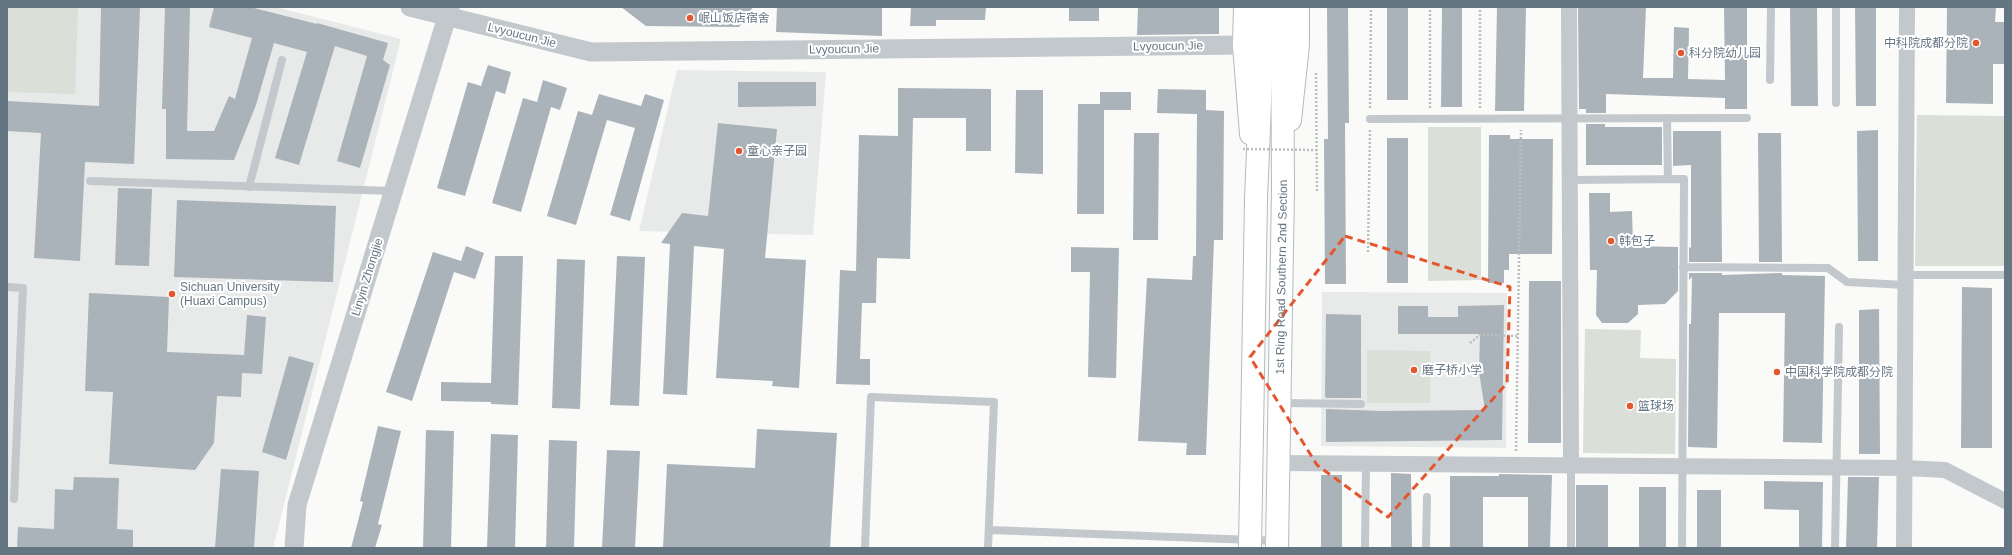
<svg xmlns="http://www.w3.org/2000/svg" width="2012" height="555" viewBox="0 0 2012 555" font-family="Arial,'Noto Sans SC',sans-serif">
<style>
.built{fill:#e8e9e9}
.garden{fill:#dadfd7}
.building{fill:#aab3b9}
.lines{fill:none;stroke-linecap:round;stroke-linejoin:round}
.secondary-casing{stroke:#b3babf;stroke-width:24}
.primary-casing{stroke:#b5babe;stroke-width:24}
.path{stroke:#bbbfc2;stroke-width:2.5;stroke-dasharray:2 2;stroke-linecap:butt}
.service{stroke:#c3c8cc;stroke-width:8}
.minor{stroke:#c3c8cc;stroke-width:16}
.tertiary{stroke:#c3c8cc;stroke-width:19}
.secondary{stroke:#fff;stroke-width:22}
.primary{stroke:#fff;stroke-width:22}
.path-bridge{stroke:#bbbfc2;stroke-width:2.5;stroke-dasharray:2 2;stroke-linecap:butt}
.marked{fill:none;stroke:#e4572e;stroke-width:3;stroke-dasharray:8 5;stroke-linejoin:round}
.poi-dot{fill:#e4572e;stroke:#fff;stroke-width:1.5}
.labels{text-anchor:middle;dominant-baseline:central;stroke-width:4;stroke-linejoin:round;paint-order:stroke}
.poi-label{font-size:12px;fill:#657683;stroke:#fff;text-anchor:start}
.street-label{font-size:12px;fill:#657683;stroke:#fff}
</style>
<rect width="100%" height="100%" fill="#fafaf8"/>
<path class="built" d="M7 7H276L401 39 273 548H7Z
M677 70 826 72 813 235 639 231Z
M1322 292 1507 293 1506 448 1321 446Z"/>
<path class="garden" d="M7 7H78L75 94 7 92Z
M1917 115 2005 116V266H1915Z
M1428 127H1481V280L1428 281Z
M1585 329 1641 330 1640 358 1676 359 1675 454 1583 453Z
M1367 350 1430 351V403H1367Z"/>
<path class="building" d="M101 7H140L134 164 85 162 80 261 34 258 41 133 7 131V101L99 106Z
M165 7H190L187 131H214L229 96 235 99 252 38 209 27 214 7H250L317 24V23L388 43 383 60 390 65 360 168 337 161 367 56 335 46 299 165 275 158 307 52 274 43 256 105 234 160 166 159V109H162Z
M621 7H753L739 27 646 26Z
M777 7H882V36L776 32Z
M911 7H986L985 20H936V26H910Z
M1069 7H1099V21H1069Z
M1138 7H1219V34L1137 35Z
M1327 7H1348L1349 123H1345L1346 284H1325L1324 139H1328Z
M1387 7H1408V100H1387Z
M1442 7H1462V107H1441Z
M1497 7H1526L1524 111H1495Z
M1578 7H1646L1643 78H1673L1674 27 1689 28 1688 79 1725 80 1724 7H1747V109H1725V98L1606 94V113H1586V109H1579Z
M1790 7H1817L1818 106H1791Z
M1855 7H1876V106H1856Z
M1947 7H1996L1995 22H2005V64H1993V104L1946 103Z
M488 65 511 72 505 94 496 91 465 196 437 188 468 82 481 86Z
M543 80 567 88 560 110 551 107 521 212 492 203 523 98 537 102Z
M738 82H816V106L738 107Z
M898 88 991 89V151H966V118H913L910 259 877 258 876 303H862L860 359H870V385L836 384 840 270 856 271 859 135 898 136Z
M1158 89 1206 90V110L1224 111 1223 240H1214L1206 455H1186L1187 443 1138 441 1147 278 1192 280 1193 256H1196L1197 114 1157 113Z
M1016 90H1043V174L1015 173Z
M1100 92H1131V110H1104V214H1077L1078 104H1100Z
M599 94 641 106 645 94 664 100 630 221 610 215 635 128 607 120 576 225 547 216 578 111 592 115Z
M718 123 777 129 765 258 806 260 799 388 772 386 773 381 716 378 724 249 694 246 687 395 663 394 670 244 661 243 682 213 708 216Z
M1586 124H1605V127H1662V165H1586Z
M1878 130V261H1858L1857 131Z
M1673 131H1721L1722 262H1689V247L1691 248V165L1673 166Z
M1134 133H1159L1158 240H1133Z
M1758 133H1781L1782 262H1759Z
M1489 135H1510V139H1553L1552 254H1509V270H1504V283H1488Z
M1387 138H1408V283H1387Z
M118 188 152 189 149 266 115 265Z
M1589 193H1610V212L1632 211 1633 246 1678 247V291L1665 304 1638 305V314L1628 323H1602L1596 315 1597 270H1590Z
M177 200 336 206 333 282 174 277Z
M466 246 484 253 475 279 454 272 412 401 386 392 433 252 461 261Z
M1071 247 1119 248 1116 378 1088 377 1090 272H1071Z
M495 256H523L518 405 491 404V402L441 401V382L491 383Z
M617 256 645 257 639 406 610 405Z
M557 259 585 260 580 409 552 408Z
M1689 273H1722V275L1782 273V275L1825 276 1822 443 1783 442 1785 313H1719L1717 448 1688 447 1689 324H1691L1692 277 1689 280Z
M1529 281H1561V443H1528Z
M1962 287 1992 288V448H1961Z
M89 293 169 297 167 352 244 355 247 315 266 317 262 374 242 373 241 397 217 396 214 443 195 470 109 464 113 392 85 391Z
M1504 305 1502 440 1326 442V409L1381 411 1485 410 1479 372 1480 334H1398V306H1428V317H1458V306Z
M1879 309 1880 454H1859V310Z
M1326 314 1361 315V398H1326L1325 396Z
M289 356 314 363 286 460 262 452Z
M378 426 401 431 378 524 382 525 375 548H351L363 502 360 501Z
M757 429 837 433 830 548H663L667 464 755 468Z
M426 430 454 431 451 548H423Z
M491 434 518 435 515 548H487Z
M549 440 577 441 574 548H546Z
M607 450 640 451 635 548H602Z
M221 469 259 471 254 548H215Z
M1391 473 1411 474 1412 548H1391Z
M1499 474 1552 475 1550 548H1528V497H1483V548H1450V476H1499Z
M1321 475H1342V548H1321Z
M74 477 119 478 117 529 133 530V548H17L18 527 54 529 55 489 73 490Z
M1848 477H1879L1877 548H1846Z
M1764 481 1823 482 1822 548H1799V510L1764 509Z
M1576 485H1608V548H1576Z
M1639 487H1666V548H1639Z
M1697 490H1721V548H1697Z"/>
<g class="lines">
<g class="secondary-casing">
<path id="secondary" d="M1245 7 1244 45 1251 134
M1290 120 1298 45V7"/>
</g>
<g class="primary-casing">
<g id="primary">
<path d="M1250 548 1256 199 1264 7"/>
<path id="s1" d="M1277 548 1283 189 1282 7"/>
</g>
</g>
<path class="path" d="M1316 73 1317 193
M1370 108 1371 7
M1430 108V7
M1480 108V7
M1368 252 1370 129
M1470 343 1480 335 1518 336
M1516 451 1521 130"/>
<path class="service" d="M1770 80 1771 7
M1836 103V7
M1667 118 1668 179
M1370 119 1747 118
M1570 180 1684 179 1682 548
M90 181 393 191
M249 187 282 60
M1683 267 1828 268 1847 282 1906 285
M1906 275H2005
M7 287 23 288 14 499
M1280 403 1361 404
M989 530 1277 541
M865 548 871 397 994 402 988 548
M1365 548 1366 464
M1426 548 1427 497
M1571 548V465
M1835 548 1839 327"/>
<path class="minor" d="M1569 7 1571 465
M1278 463 1905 468 1945 470 2005 501
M1904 548 1907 7"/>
<path class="tertiary" d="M410 7 591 52 1244 45
M294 548 297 505 450 7"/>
<use href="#secondary" class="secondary"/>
<use href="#primary" class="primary"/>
<path class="path-bridge" d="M1243 149 1316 150"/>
</g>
<path class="marked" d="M1345 236 1510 287 1507 383 1388 517 1317 465 1250 357Z"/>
<g class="poi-dot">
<circle cx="690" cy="18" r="4"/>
<circle cx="1976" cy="43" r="4"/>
<circle cx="1681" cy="53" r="4"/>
<circle cx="739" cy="151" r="4"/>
<circle cx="1611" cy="241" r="4"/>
<circle cx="172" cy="294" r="4"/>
<circle cx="1414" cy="370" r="4"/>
<circle cx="1777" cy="372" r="4"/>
<circle cx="1630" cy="406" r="4"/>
</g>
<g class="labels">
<g class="poi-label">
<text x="698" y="18">岷山饭店宿舍</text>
<text x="1968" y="43" text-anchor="end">中科院成都分院</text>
<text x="1689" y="53">科分院幼儿园</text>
<text x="747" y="151">童心亲子园</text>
<text x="1619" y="241">韩包子</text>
<text x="180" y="287">Sichuan University<tspan x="180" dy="14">(Huaxi Campus)</tspan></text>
<text x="1422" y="370">磨子桥小学</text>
<text x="1785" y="372">中国科学院成都分院</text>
<text x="1638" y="406">篮球场</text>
</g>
<g class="street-label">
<text transform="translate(522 35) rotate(14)">Lvyoucun Jie</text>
<text transform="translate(1168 46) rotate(-1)">Lvyoucun Jie</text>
<text transform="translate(844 49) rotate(-1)">Lvyoucun Jie</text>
<text transform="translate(367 277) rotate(-73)">Linyin Zhongjie</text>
<text stroke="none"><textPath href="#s1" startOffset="271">1st Ring Road Southern 2nd Section</textPath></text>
</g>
</g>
<rect width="2012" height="555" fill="none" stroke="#657683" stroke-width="16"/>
</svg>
